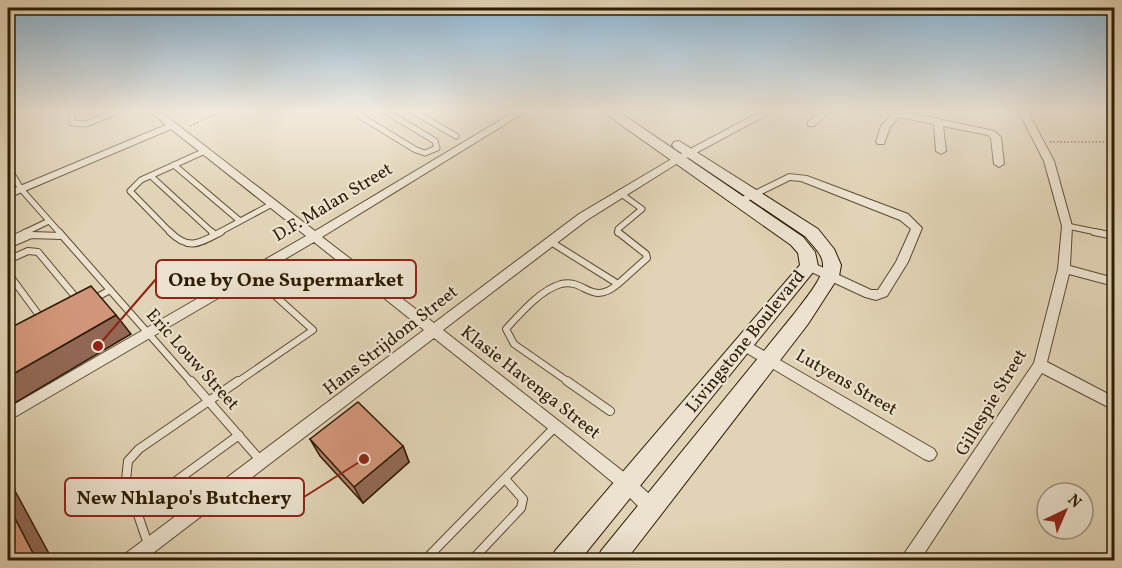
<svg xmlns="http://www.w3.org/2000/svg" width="1122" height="568" viewBox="0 0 1122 568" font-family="Vollkorn,serif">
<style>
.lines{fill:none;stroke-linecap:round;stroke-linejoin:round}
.lane-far2-casing{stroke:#5a4a30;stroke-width:7}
.lane-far1-casing{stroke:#5a4a30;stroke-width:8}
.lane-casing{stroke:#5a4a30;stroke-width:10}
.street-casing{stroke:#5a4a30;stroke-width:2}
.secondary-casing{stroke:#2d1c03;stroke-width:2}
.path{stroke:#2d1c03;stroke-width:1.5;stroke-dasharray:1.5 2;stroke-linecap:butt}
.lane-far2{stroke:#ece2cf;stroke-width:5}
.lane-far1{stroke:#ece2cf;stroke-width:6}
.lane{stroke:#ece2cf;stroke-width:8}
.street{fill:#ece2cf;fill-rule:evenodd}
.secondary{fill:#ece2cf;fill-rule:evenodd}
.wall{fill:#b48068;stroke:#2d1c03;stroke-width:1.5}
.shaded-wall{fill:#926855;stroke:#2d1c03;stroke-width:1.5}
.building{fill:#d19579;stroke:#2d1c03;stroke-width:1.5}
.labels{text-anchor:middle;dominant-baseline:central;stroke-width:4.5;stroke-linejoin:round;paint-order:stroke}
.street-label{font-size:18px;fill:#2d1c03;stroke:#ece2cf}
.leader{fill:none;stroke:#8f2418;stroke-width:2}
.callout-dot{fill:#8f2418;stroke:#ece2cf;stroke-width:2}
.callout{fill:#ece2cf;stroke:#8f2418;stroke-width:2}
.callout-label{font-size:20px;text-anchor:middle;font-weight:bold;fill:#2d1c03}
</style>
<rect width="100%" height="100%" fill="#e1d3b5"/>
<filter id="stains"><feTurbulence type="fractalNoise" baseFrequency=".00333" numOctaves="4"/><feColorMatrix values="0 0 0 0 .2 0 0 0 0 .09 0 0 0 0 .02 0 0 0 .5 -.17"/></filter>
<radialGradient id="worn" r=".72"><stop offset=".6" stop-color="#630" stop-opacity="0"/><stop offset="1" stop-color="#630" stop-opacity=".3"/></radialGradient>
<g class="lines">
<g class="lane-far2-casing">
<path id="lane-far2" d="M72 112V123L86 124 116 112
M361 112 360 116 416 150 425 153 437 148 435 141 387 112
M414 112 456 136
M8 125 13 112
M174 165 240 221
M8 167 21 189 60 233
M151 176 213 233
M1067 226 1101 233
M24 233 49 221
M171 233 130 191 141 180 205 151
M218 233 272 204
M618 233V229L642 209 620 193"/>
</g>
<g class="lane-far1-casing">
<path id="lane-far1" d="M59 232 192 383
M170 232C189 251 200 243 221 232
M212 232 215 235
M618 232 646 254 647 258 618 284
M1094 232 1114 236
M8 241 27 232
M551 242 618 284C591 307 585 278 561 284 540 290 520 314 506 329L514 344 570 383
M8 245 31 235 62 236
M8 260 28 251 38 252 78 300
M8 273 41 318
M92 300 110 290
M236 383 313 330 250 273"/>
</g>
<g class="lane-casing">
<path id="lane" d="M191 381 260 460
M567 381 610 411
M135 511 239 435
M148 544 126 480 128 461 139 449 238 381
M425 560 555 427
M472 560 521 508 523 499 505 479"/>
</g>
<g class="street-casing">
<path id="street" d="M151 112H161L315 231 514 112H525L322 237 434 323 579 214 675 157 760 112H772L681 161 587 220 443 330 634 480 659 503 661 509 659 515 653 517 647 515 622 490 551 431 434 338 144 560H123L125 554 424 330 314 242 8 421V408L306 236 171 129 8 198V191L166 125Z
M820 112H830L814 126H808V122Z
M886 112H905L994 131 1001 137 1004 164 999 167 994 164 991 138 988 135 943 126 946 151 941 154 936 151 934 124 899 117 890 127 884 144H878L876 142 881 126 891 115Z
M1019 112H1028L1054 161 1072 226 1070 266 1114 278V286L1069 274 1047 362 1114 397V410L1042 373 920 560H902L904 554 1034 363 1058 269 1062 226 1044 161Z
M1109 112H1114V116L1111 115Z
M789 174 807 176 908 214 922 228 908 262 887 296 876 300 865 297 805 269 803 266 809 262 813 263 871 290H878L896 262 911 229 900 220 801 181 790 180 743 203H735L734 201Z
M745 340 934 449 937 454 934 459 929 461 924 459 740 349 738 345 740 341Z"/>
</g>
<g class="secondary-casing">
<path id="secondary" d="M603 112H619L803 237 815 252 818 266 580 560H551L555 551 800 265 798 253 791 245Z
M679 141 818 229 834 249 841 265 839 276 808 324 626 560H597L601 551 794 314C802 303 824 278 823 265 823 254 812 245 806 237L674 148 672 145 674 142Z"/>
</g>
<path class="path" d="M190 126 221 112
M1050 142H1114"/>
<use href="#lane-far2" class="lane-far2"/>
<use href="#lane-far1" class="lane-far1"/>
<use href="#lane" class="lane"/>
<use href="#street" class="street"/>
<use href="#secondary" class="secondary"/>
</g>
<path class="wall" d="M310 439 403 446 409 462 363 503 320 456Z"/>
<path class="shaded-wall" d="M116 315 131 334 8 407V377Z
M403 446 409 462 363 503 354 487Z
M8 478 53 561H37L8 505Z"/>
<path class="building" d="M91 286 116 315 8 377V329Z
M358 402 403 446 354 487 310 439Z
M8 505 37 561H8Z"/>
<linearGradient id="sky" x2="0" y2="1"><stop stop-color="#89b4d5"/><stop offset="0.58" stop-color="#f2ebde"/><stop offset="1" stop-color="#f2ebde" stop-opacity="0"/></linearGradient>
<rect width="1122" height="192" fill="url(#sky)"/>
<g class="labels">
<g class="street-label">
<text transform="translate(333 203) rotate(-31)">D.F. Malan Street</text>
<text transform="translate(391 341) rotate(-38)">Hans Strijdom Street</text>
<text transform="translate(746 342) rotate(-51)">Livingstone Boulevard</text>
<text transform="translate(192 360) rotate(48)">Eric Louw Street</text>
<text transform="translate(530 383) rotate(38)">Klasie Havenga Street</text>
<text transform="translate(846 383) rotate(30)">Lutyens Street</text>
<text transform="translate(992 403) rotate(-59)">Gillespie Street</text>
</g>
</g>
<path class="leader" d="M98 346L156 279M364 459L304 497"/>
<g class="callout-dot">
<circle cx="98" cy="346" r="6"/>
<circle cx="364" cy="459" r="6"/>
</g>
<g class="callout">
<rect x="156" y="260" width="260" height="38" rx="6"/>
<rect x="65" y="478" width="239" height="38" rx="6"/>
</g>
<g class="callout-label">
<text x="286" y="286">One by One Supermarket</text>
<text x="184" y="504">New Nhlapo's Butchery</text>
</g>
<rect width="1122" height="568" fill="none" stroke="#e1d3b5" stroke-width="30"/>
<rect x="9" y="9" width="1104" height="550" fill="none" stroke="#2d1c03" stroke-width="3"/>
<rect x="15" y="15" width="1092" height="538" fill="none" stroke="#2d1c03" stroke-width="1.5"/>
<g transform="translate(1065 511) rotate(44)"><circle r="28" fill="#ece2cf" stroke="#a0937d" stroke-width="1.5"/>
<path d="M0-4.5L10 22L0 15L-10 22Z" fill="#8f2418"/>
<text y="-9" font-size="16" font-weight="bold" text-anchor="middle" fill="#2d1c03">N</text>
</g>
<rect width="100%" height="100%" filter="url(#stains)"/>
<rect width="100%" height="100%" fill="url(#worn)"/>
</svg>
